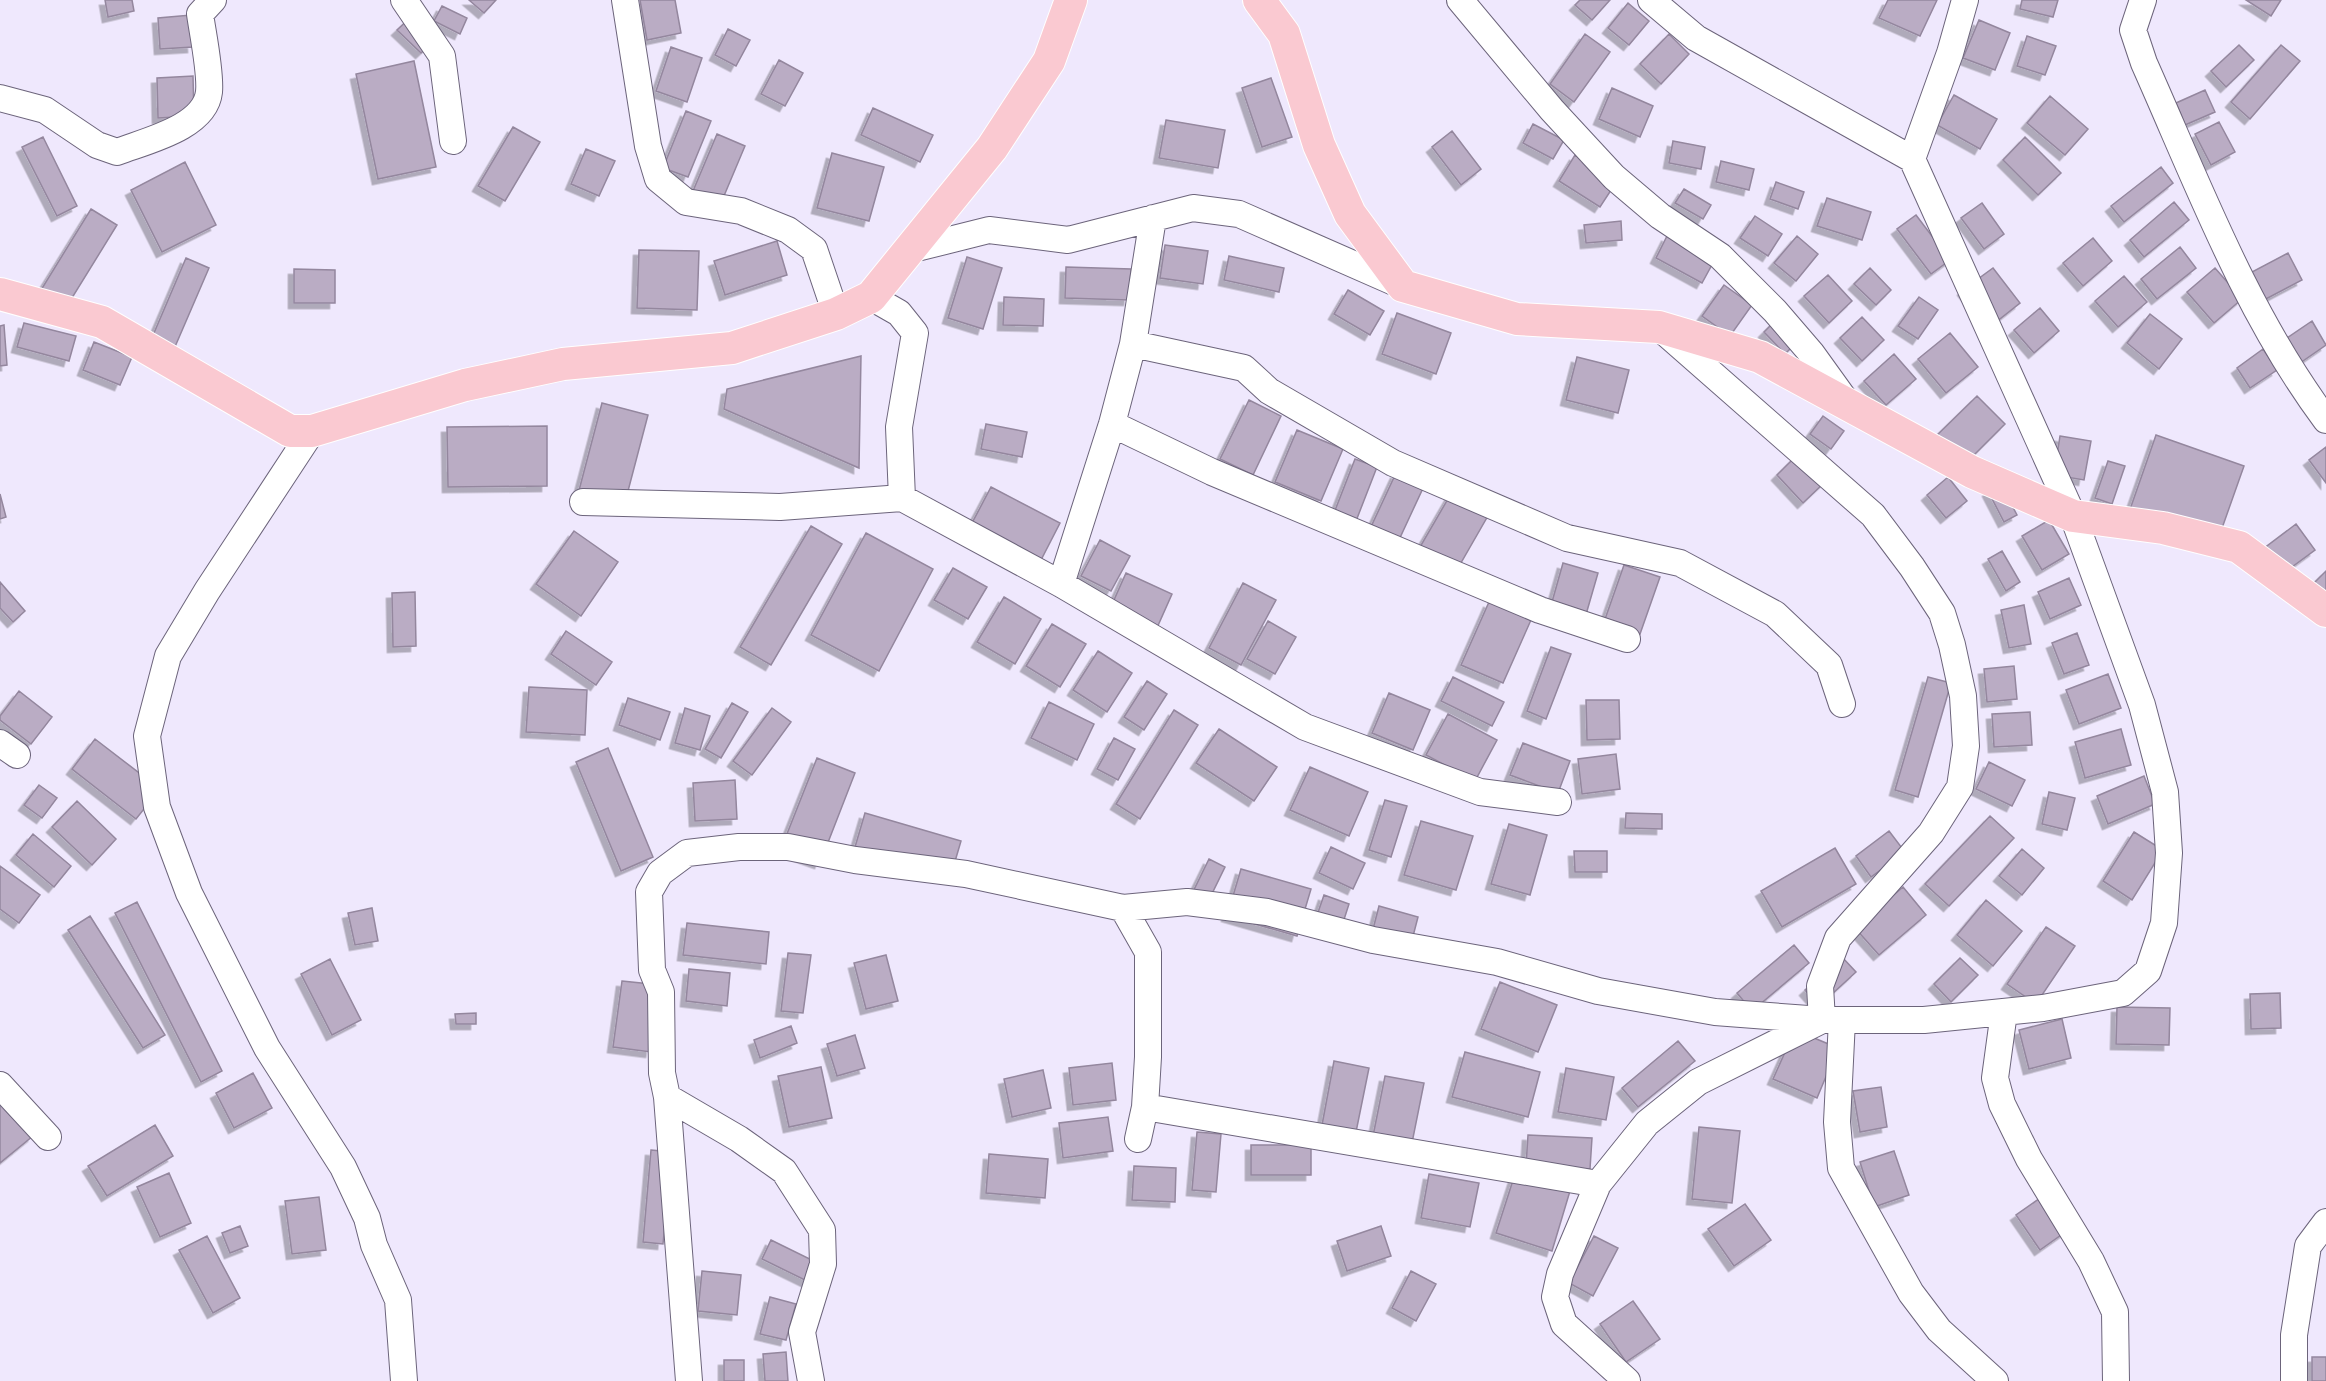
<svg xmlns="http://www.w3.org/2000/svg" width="2326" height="1381" viewBox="0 0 2326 1381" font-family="'Archivo Narrow',sans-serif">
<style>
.building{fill:#baacc4;stroke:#94879e;stroke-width:1.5;filter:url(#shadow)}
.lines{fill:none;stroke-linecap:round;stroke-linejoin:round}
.minor-casing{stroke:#6c647b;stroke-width:28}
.major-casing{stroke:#fff;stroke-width:34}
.minor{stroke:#fff;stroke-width:26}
.major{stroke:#fac9d1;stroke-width:32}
</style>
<defs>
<filter id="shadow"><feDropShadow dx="-5.5" dy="5.5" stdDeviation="0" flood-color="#0004"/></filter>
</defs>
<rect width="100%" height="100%" fill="#efe8fd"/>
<path class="building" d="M105 0H132L134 11 108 17Z
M469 0H496L484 13Z
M640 0H675L681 33 647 40Z
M1580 0H1610L1592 20 1575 5Z
M1888 0H1937L1920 36 1879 18Z
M2022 0H2058L2053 17 2020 9Z
M2246 0H2281L2271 16Z
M1628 3 1649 21 1629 45 1608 28Z
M442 6 467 18 460 34 434 21Z
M191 15 193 47 160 49 158 18Z
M412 16 436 39 421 53 397 30Z
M1979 20 2010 33 1995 70 1963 58Z
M728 29 750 40 736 66 715 55Z
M1585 34 1610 52 1574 102 1550 84Z
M1669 34 1689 54 1661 84 1640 64Z
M2027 36 2056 46 2045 75 2017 66Z
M2239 45 2254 60 2226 87 2211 71Z
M2281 45 2300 61 2250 119 2231 102Z
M671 47 702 58 687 102 656 91Z
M779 60 803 73 785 106 761 94Z
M414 61 436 167 378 179 356 74Z
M193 76 194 116 158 118 157 78Z
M1271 78 1292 137 1262 147 1242 88Z
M1612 88 1653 106 1640 137 1599 119Z
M2205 90 2215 112 2185 125 2176 103Z
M1954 95 1997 119 1980 149 1937 125Z
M2050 96 2088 129 2065 155 2027 123Z
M873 108 933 135 920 162 861 135Z
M686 111 711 121 688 177 663 168Z
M1166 120 1225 130 1218 168 1159 158Z
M2219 122 2235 152 2211 165 2195 134Z
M1533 124 1564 140 1553 159 1523 143Z
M513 127 540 142 505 201 478 186Z
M1452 131 1481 169 1461 185 1432 147Z
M717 134 745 146 721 203 693 191Z
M43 137 77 206 57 216 22 147Z
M2025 137 2061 173 2038 195 2003 160Z
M1673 141 1705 147 1701 169 1669 163Z
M586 149 615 161 599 196 571 184Z
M832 153 884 167 869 221 817 208Z
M1575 155 1617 181 1600 207 1559 181Z
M1721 161 1754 169 1749 190 1716 182Z
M185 162 216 225 162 252 131 190Z
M2161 167 2173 183 2124 222 2111 206Z
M1776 182 1804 192 1798 209 1770 199Z
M1684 189 1711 205 1703 219 1675 203Z
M1827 198 1871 212 1862 240 1817 226Z
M2174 202 2189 220 2144 257 2130 240Z
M1982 203 2004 234 1984 249 1961 218Z
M91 209 117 225 67 306 41 290Z
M1916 215 1950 260 1931 274 1897 229Z
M1755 216 1782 234 1768 256 1740 238Z
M1621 221 1622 240 1586 243 1584 225Z
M1667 236 1714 261 1702 283 1656 258Z
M1797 236 1818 254 1796 281 1774 263Z
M2093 238 2112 261 2083 286 2063 263Z
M777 241 787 275 725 295 714 261Z
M1165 245 1208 251 1203 284 1160 278Z
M2180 247 2196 268 2157 299 2141 279Z
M639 250 699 251 697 310 637 308Z
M2288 253 2302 280 2264 300 2250 273Z
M1229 256 1284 268 1279 292 1224 280Z
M967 257 1002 268 983 329 948 318Z
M186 258 209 268 171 356 148 347Z
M1066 267 1131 269 1129 300 1065 298Z
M1870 268 1891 290 1876 305 1854 284Z
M1993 268 2020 303 1991 326 1963 290Z
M2215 268 2242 299 2214 323 2187 292Z
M294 269 335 270V303H294Z
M1828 275 1852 301 1829 323 1804 296Z
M2124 276 2147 302 2118 327 2095 301Z
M1724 285 1752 305 1730 336 1702 316Z
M1348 290 1384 311 1370 335 1334 314Z
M1004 297 1044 299 1043 326 1003 325Z
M1919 297 1938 310 1918 339 1898 326Z
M2040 308 2059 331 2034 353 2014 330Z
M1397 313 1451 333 1436 374 1382 354Z
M2150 314 2182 339 2159 369 2127 343Z
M1780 316 1801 338 1785 354 1764 332Z
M1862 317 1884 340 1862 361 1840 338Z
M2312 321 2326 345 2300 363 2284 340Z
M24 323 76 336 69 361 17 347Z
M4 325 7 365 0 366V326Z
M1950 333 1978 367 1946 393 1918 359Z
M94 342 132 357 120 385 83 370Z
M2263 349 2277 370 2250 388 2237 368Z
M1894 354 1916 379 1886 405 1864 381Z
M861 356 859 468 724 409 727 389Z
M1577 357 1629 370 1618 413 1566 400Z
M1977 396 2005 424 1960 469 1932 440Z
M1249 400 1281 416 1253 475 1220 459Z
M602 403 648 415 623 510 577 498Z
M1823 416 1844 431 1831 449 1810 434Z
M986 424 1027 432 1022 457 981 449Z
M547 426V486L448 487 447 427Z
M1297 430 1343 449 1321 501 1275 482Z
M2156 435 2244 466 2215 548 2127 518Z
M2060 436 2091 441 2084 480 2054 475Z
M2326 447V483L2309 460Z
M1798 454 1825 482 1803 503 1777 475Z
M1355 459 1377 467 1356 521 1334 513Z
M2108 461 2125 466 2112 504 2095 498Z
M1396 473 1424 486 1398 542 1370 529Z
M1948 477 1967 501 1946 518 1927 495Z
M2001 485 2017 515 2004 522 1988 491Z
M991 487 1060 523 1041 560 971 525Z
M1452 492 1489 514 1458 568 1420 547Z
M0 494 6 517 0 519Z
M2049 520 2069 554 2042 570 2022 536Z
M2296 524 2315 550 2281 575 2263 549Z
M811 526 842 544 771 665 740 647Z
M574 531 618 562 581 616 536 584Z
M866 533 933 569 879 671 811 635Z
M1100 540 1130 556 1111 591 1081 576Z
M2002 551 2020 582 2006 591 1988 559Z
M1563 563 1598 573 1585 618 1550 609Z
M1624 565 1660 577 1640 634 1604 622Z
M953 568 987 587 968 619 934 600Z
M2326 571V608L2307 590Z
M1126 573 1172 594 1156 630 1110 609Z
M2069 578 2081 605 2050 619 2038 592Z
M0 582 25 611 13 622 0 608Z
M1243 583 1276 600 1241 665 1209 648Z
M415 592 416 646 393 647 392 593Z
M1004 597 1041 619 1015 664 977 642Z
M1489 602 1531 620 1503 683 1461 665Z
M2024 605 2031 644 2009 648 2001 610Z
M1268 621 1296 637 1275 674 1247 659Z
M1052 624 1086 644 1060 687 1026 666Z
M566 631 612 662 596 685 551 654Z
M2077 633 2089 665 2064 674 2052 643Z
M1551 647 1571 654 1546 719 1527 711Z
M1098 651 1132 673 1107 712 1073 690Z
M2014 666 2017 699 1987 702 1984 669Z
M2108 674 2121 708 2079 724 2066 690Z
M1453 677 1504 702 1492 726 1441 701Z
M1928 677 1951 683 1918 797 1895 790Z
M1147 681 1167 694 1144 730 1124 717Z
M529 687 587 690 585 735 526 732Z
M19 691 52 717 31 744 0 720V716Z
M1389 693 1430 710 1413 750 1372 733Z
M628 698 670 712 660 740 619 725Z
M1586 700H1619L1620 739 1587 740Z
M1049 702 1094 724 1077 760 1031 738Z
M732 703 748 712 721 758 705 749Z
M685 708 710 716 700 750 675 743Z
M772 708 791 722 752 775 733 761Z
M1174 710 1198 725 1140 819 1116 804Z
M2030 712 2032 745 1994 747 1992 714Z
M1448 714 1497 740 1475 781 1426 755Z
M1219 729 1277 767 1254 801 1196 763Z
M2121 729 2131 765 2085 778 2075 742Z
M1114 738 1135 749 1118 780 1097 769Z
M95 739 160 789 136 819 72 769Z
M1523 743 1570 761 1558 793 1510 775Z
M608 748 653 857 621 871 576 762Z
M1616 754 1620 789 1582 794 1578 759Z
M817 758 855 773 820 863 781 849Z
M1989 762 2025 780 2012 806 1976 789Z
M1310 767 1368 792 1349 836 1290 810Z
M2144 776 2155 804 2108 824 2097 796Z
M735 780 737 819 695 821 693 783Z
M39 785 57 798 42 818 24 805Z
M2049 792 2075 798 2067 830 2042 824Z
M1385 800 1407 806 1391 857 1369 850Z
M77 801 116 839 92 865 52 827Z
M865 813 961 841 951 875 855 847Z
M1626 813 1662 814V829L1625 828Z
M1990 816 2014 838 1949 906 1925 884Z
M1421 821 1473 836 1456 890 1404 875Z
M1509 824 1547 835 1530 895 1491 884Z
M1889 831 1905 852 1871 877 1856 856Z
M2134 832 2163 850 2132 900 2103 881Z
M33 834 71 866 54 887 16 855Z
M1331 847 1365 863 1353 889 1319 873Z
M1835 848 1856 884 1782 927 1761 891Z
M2022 849 2044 868 2022 895 1999 876Z
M1574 851H1607V872H1575Z
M1209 859 1225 867 1204 910 1188 902Z
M0 866 40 895 19 923 0 909Z
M1241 869 1311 889 1297 936 1227 916Z
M1903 887 1926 915 1879 955 1855 928Z
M1324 895 1349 904 1340 932 1314 924Z
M1986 900 2022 931 1993 966 1957 935Z
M137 902 222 1071 201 1082 115 913Z
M1379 906 1418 917 1411 944 1372 933Z
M372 908 378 941 355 945 348 913Z
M90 916 165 1035 143 1048 68 930Z
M687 923 769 932 766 964 683 955Z
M2046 927 2075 946 2036 1004 2007 984Z
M1794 945 1809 963 1752 1011 1737 993Z
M788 953 811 955 803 1013 781 1011Z
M886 955 898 1001 866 1009 854 963Z
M1842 957 1856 972 1819 1006 1805 990Z
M1960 958 1978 975 1951 1002 1934 984Z
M330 959 361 1020 332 1035 301 974Z
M689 969 730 973 727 1006 686 1001Z
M622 981 660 985 651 1052 613 1047Z
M1500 982 1557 1005 1538 1052 1481 1029Z
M2280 993 2281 1028 2251 1029 2250 994Z
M2117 1007 2170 1008 2169 1045 2116 1044Z
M476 1013V1024H456L455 1014Z
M2062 1019 2071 1058 2029 1069 2019 1030Z
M791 1026 797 1043 760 1058 754 1040Z
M1795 1030 1838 1048 1817 1098 1773 1079Z
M855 1035 865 1068 837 1076 827 1044Z
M1678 1041 1695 1061 1638 1107 1622 1088Z
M1465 1052 1540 1072 1528 1117 1452 1097Z
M1334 1061 1369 1068 1356 1132 1322 1125Z
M1112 1063 1116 1100 1073 1105 1069 1068Z
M821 1067 832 1118 789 1127 778 1076Z
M1566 1068 1614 1077 1606 1120 1558 1112Z
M1043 1070 1051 1108 1012 1117 1004 1079Z
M253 1073 272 1108 234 1128 216 1093Z
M1385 1076 1424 1083 1412 1143 1373 1136Z
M1881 1087 1887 1127 1860 1132 1853 1091Z
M4 1101 33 1136 0 1163V1104Z
M1108 1117 1113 1151 1063 1158 1059 1123Z
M155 1125 173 1156 107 1196 88 1166Z
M1699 1127 1740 1131 1732 1203 1692 1199Z
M1197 1132 1221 1134 1216 1192 1192 1190Z
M1528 1135 1592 1138 1590 1169 1526 1166Z
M1251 1145H1311V1175H1251Z
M651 1150 672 1152 663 1244 643 1242Z
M1894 1151 1909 1195 1874 1207 1860 1162Z
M989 1154 1048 1159 1045 1198 986 1193Z
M1134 1166 1176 1168 1175 1202 1132 1200Z
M169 1173 191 1223 160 1237 137 1187Z
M1429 1174 1479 1183 1470 1227 1421 1218Z
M1515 1174 1570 1191 1552 1251 1496 1233Z
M2043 1196 2068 1230 2040 1250 2016 1215Z
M319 1197 326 1250 292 1254 285 1201Z
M1745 1204 1771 1240 1734 1266 1708 1229Z
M240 1226 248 1246 230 1253 222 1233Z
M1381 1226 1391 1256 1347 1271 1337 1241Z
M207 1236 240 1298 213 1313 179 1250Z
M1594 1236 1618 1248 1593 1296 1569 1283Z
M771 1240 818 1263 809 1282 762 1259Z
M702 1271 741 1275 737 1315 698 1311Z
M1411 1271 1436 1284 1416 1321 1392 1308Z
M770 1297 796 1304 786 1340 760 1334Z
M1633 1301 1660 1339 1626 1362 1600 1324Z
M786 1352 788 1381H765L763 1354Z
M2312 1357H2326V1381H2312Z
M724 1360H744V1381H724Z"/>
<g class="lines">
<g class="minor-casing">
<path id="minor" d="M404 0 442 56 453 141
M625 0 648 146 658 179 686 202 741 211 788 230 814 249 836 314
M1460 0 1552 110 1614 177 1660 216 1720 256 1775 311 1812 354 1848 404
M1651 0 1696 38 1912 159
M2143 0 2133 30 2144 63C2198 184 2246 313 2326 420
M0 98 45 110 97 145 117 152C145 141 205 128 209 92 211 73 203 35 200 14L213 0
M909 250 989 230 1068 240 1193 208 1239 214 1403 286
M871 297 899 313 915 333 899 427 902 498
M1133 344 1244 368 1269 391 1393 463 1567 538 1680 563 1775 614 1829 665 1842 704
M1112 424 1212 472 1540 610 1627 639
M312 431 207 591 168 656 147 736 157 807 189 893 267 1048 343 1167 367 1218 374 1245 398 1300 404 1381
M583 502 780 507 902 498 1061 584 1305 727 1480 792 1558 802
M1061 584 1112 424 1133 344 1153 218
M0 743 17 755
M1123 908 1148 952V1057L1145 1107 1138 1139
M2004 1012 1995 1078 2002 1104 2029 1159 2091 1261 2115 1312 2116 1381
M1842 1020 1837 1122 1841 1168 1911 1293 1939 1330 1995 1381
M0 1085 48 1137
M667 1097 739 1139 784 1171 822 1230 823 1264 802 1332 811 1381
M1145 1107 1598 1184
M689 1381 667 1097 662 1073 661 992 652 970 649 892 660 873 687 853 739 847H788L855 860 966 874 1123 908 1187 902 1267 912 1373 940 1497 962 1598 991 1715 1012 1822 1020H1924L2043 1008 2123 993 2148 971 2164 923 2169 853 2165 792 2142 705 2073 516 1912 159 1950 53 1965 0
M1627 1381 1564 1324 1555 1297 1560 1274 1598 1184 1647 1123 1698 1082 1822 1020 1820 986 1838 938 1931 833 1960 787 1966 746 1963 696 1952 645 1942 613 1912 567 1873 515 1661 329
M2294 1381V1335L2308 1246 2326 1222"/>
</g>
<g class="major-casing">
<path id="major" d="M1259 0 1284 34 1319 145 1350 214 1403 286 1517 319 1659 327 1760 357 1972 472 2073 516 2163 528 2239 547 2326 611
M0 294 102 322 290 431H312L465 385 563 364 732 348 836 314 871 297 992 148 1049 61 1071 0"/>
</g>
<use href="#minor" class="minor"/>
<use href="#major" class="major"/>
</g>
</svg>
